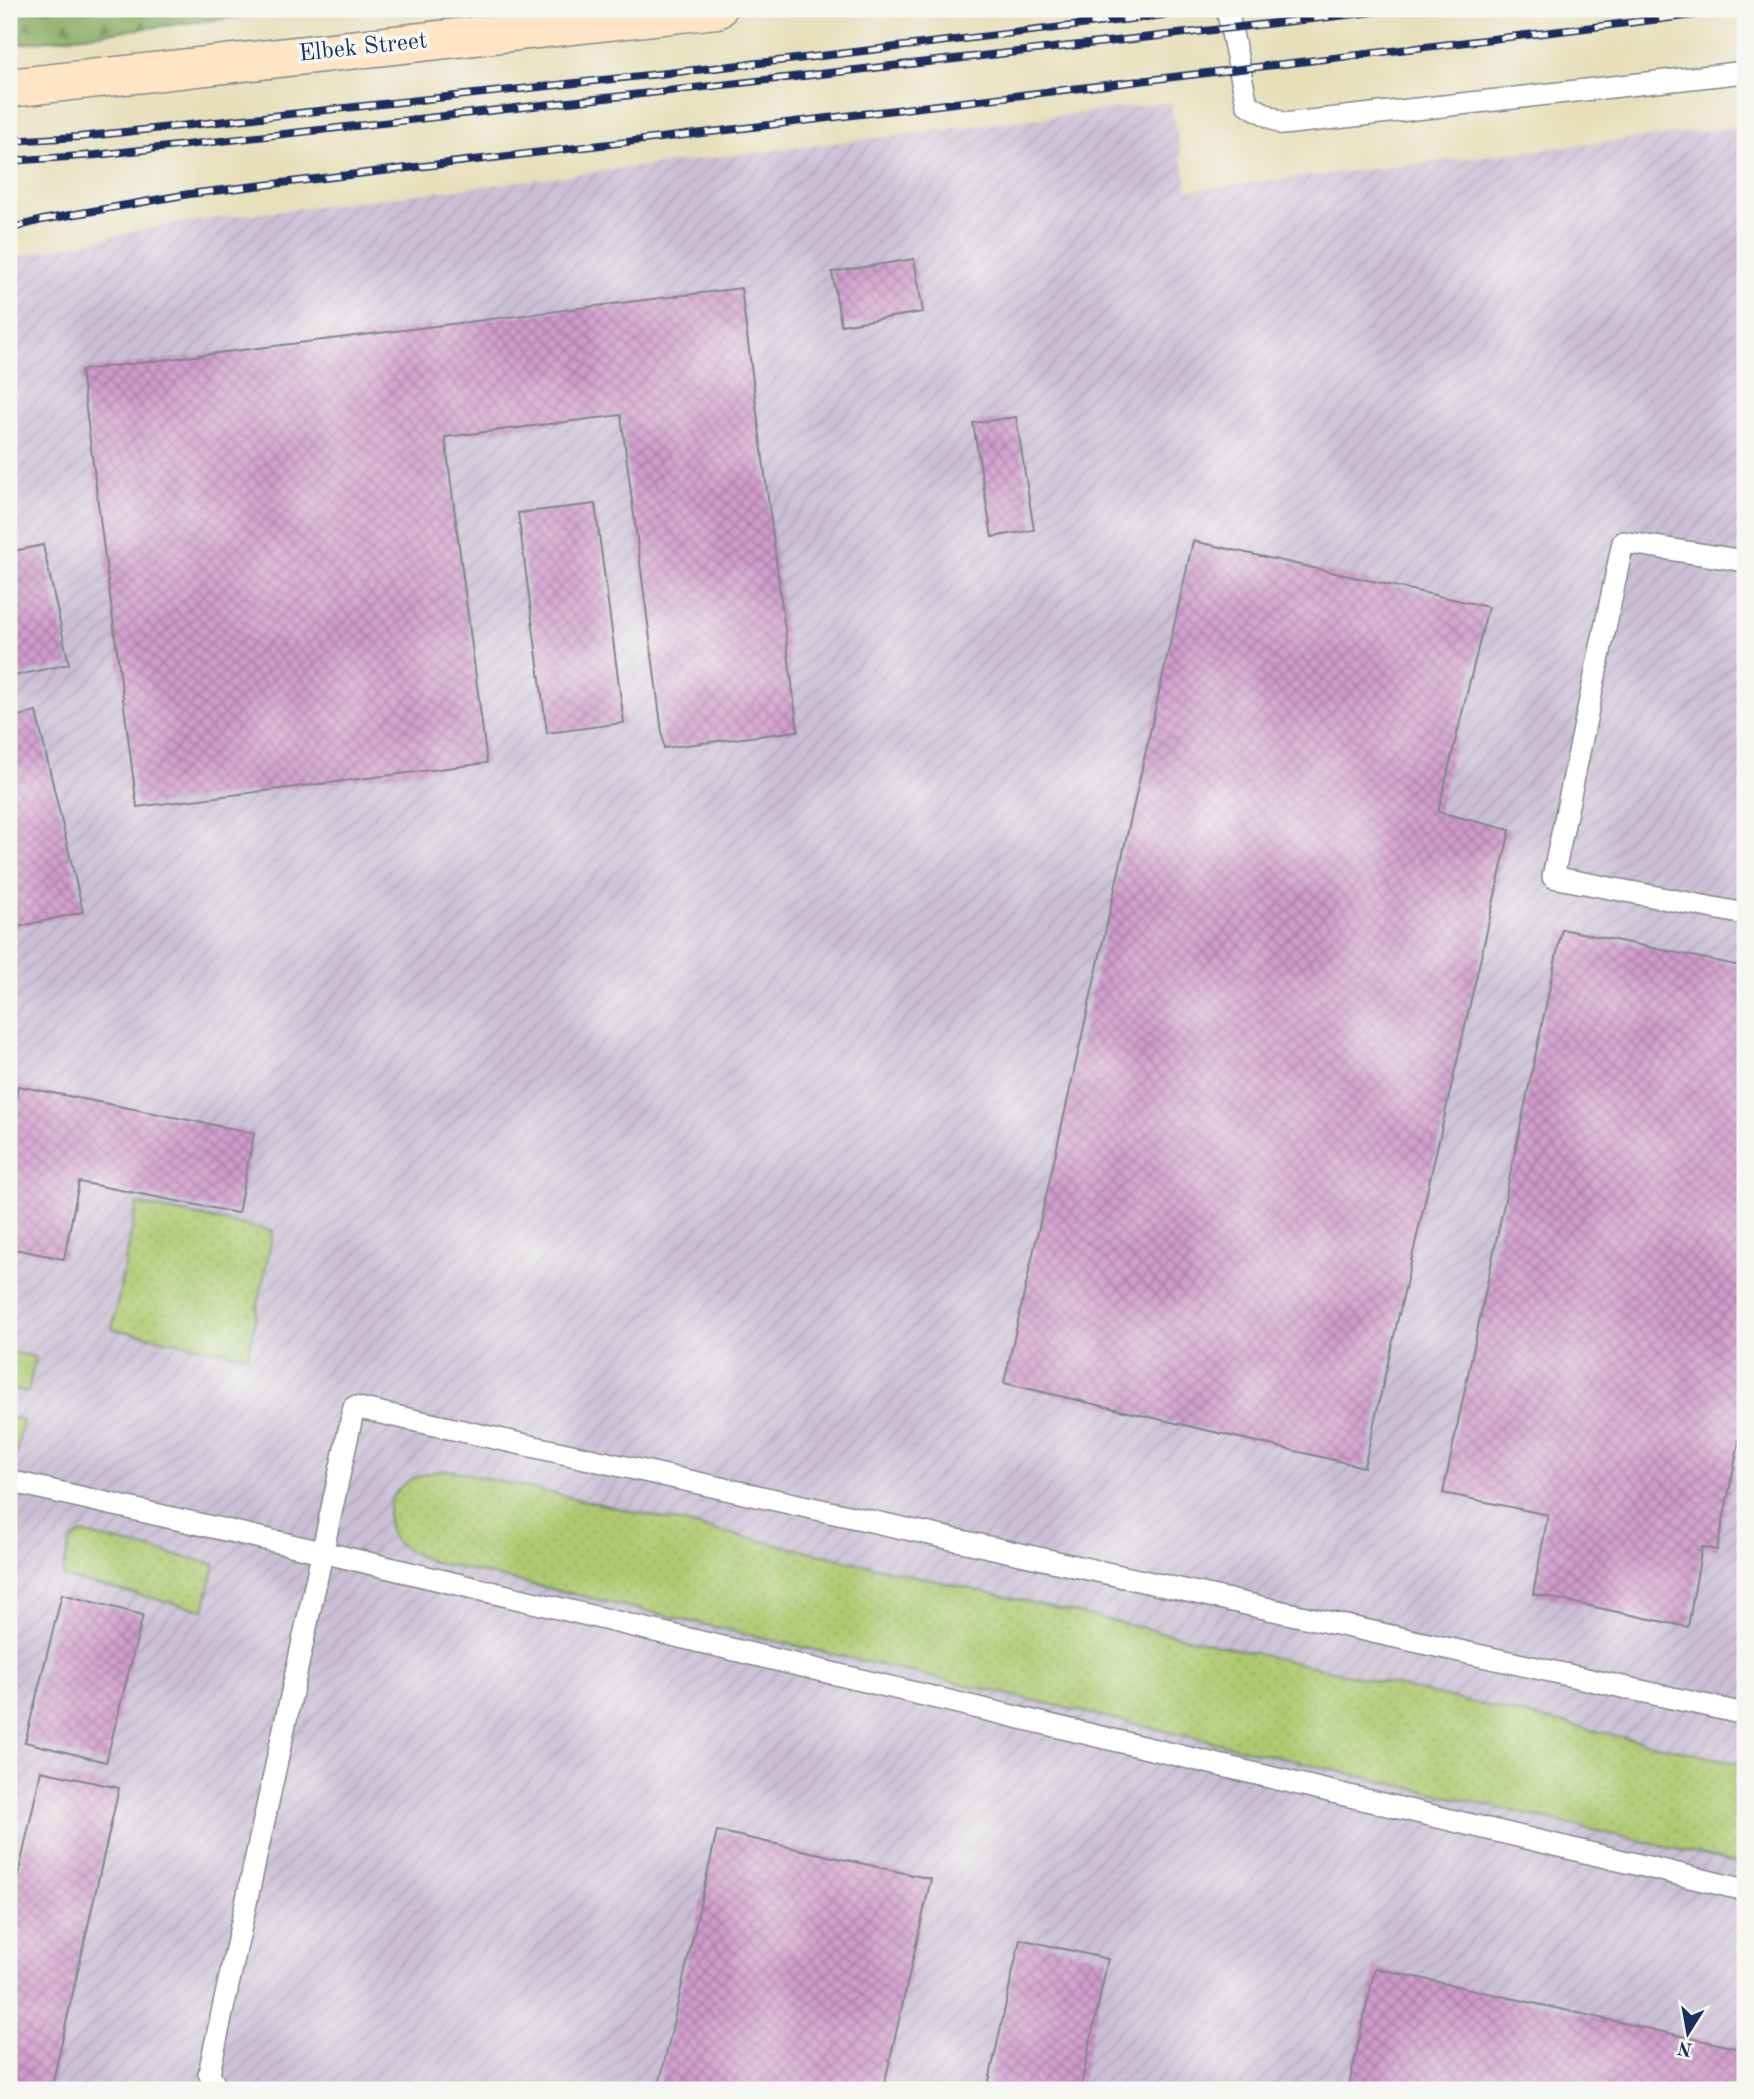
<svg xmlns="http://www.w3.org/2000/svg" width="1754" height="2099" viewBox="0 0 1754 2099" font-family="'Old Standard TT',serif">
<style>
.industrial{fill:url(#industrial-furrows)}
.green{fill:url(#green-dots);stroke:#647c67;stroke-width:2}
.forest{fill:url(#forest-firs);stroke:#526e60;stroke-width:2}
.building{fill:url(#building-cross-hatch)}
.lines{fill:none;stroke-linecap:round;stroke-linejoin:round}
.lane-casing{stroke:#81878c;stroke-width:24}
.secondary-casing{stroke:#81878c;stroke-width:41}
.lane{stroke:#fff;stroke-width:21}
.secondary{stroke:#fde5c5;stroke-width:38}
.rail-casing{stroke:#1b2f5e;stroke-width:8}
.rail{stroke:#f6f6f2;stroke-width:5;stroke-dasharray:16;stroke-linecap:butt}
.labels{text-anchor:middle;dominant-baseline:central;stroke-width:7;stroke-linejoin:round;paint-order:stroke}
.street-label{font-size:24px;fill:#1b2f5e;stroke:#f6f6f2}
</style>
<defs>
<pattern id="industrial-furrows" width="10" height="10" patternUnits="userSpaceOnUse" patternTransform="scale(1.75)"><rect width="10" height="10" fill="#cbbfd5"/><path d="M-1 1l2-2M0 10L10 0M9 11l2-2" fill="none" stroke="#aea4b9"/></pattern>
<pattern id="green-dots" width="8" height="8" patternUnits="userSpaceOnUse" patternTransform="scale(1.75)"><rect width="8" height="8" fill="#aec970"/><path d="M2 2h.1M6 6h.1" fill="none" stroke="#95ad63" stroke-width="1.8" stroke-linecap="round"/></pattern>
<pattern id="forest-firs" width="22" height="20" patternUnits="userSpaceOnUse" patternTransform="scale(1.75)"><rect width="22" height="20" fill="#8aad62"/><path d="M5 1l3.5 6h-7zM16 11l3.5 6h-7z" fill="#708d54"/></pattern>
<pattern id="building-cross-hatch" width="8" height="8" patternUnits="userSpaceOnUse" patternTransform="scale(1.75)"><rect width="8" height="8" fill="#d09bca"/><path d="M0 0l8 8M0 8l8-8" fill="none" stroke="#a87fa7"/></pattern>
</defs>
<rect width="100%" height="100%" fill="#f6f6f2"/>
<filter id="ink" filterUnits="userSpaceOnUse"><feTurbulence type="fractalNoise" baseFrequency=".0143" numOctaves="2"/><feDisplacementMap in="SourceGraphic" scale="14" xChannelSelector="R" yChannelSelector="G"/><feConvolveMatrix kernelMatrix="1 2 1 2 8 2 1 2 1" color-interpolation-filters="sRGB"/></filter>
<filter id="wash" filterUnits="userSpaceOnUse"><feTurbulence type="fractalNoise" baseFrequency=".00686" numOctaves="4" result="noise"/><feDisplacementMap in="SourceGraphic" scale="28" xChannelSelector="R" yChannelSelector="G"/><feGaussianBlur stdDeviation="1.57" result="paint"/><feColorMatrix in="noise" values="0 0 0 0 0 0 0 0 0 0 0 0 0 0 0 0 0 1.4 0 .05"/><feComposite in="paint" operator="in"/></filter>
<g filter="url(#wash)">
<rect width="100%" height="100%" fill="#e7dfb9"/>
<path class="industrial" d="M1171 102 1188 190 1745 126V2090H9V259L169 224Z"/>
<path class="green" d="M137 1204 273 1231 248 1356 112 1329Z
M9 1352 35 1357 28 1392 9 1388Z
M9 1417 23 1420 16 1455 9 1454Z
M450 1470 1745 1765V1865L430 1561C418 1555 401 1549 393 1538 390 1533 388 1522 388 1517 388 1483 421 1472 450 1470Z
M81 1533 215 1564 204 1610 62 1577 70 1542Z"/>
<path class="forest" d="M9 9H302L9 45Z"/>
<g id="blocks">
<path class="building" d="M914 259 923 312 841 325 832 272Z
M741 288 798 731 664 748 621 415 445 437 487 763 137 807 81 370Z
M1016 417 1034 530 992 537 973 423Z
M595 504 624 723 547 733 518 513Z
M1193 541 1488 607 1438 812 1510 830 1364 1467 1004 1383Z
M43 545 69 664 9 677V552Z
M36 712 83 912 9 929V718Z
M1562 929 1745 967V1413L1717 1550 1702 1547 1688 1627 1533 1594 1548 1515 1443 1493Z
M18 1086 254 1133 238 1213 79 1182 64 1259 9 1248V1131Z
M62 1594 143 1615 106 1762 25 1742Z
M41 1771 119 1788 51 2090H9V1917Z
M717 1831 931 1879 883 2090H658Z
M1020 1939 1108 1959 1080 2090H987Z
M1375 1968 1745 2050V2090H1348Z"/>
</g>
</g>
<g filter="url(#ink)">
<use href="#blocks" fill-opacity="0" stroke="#81878c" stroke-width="2"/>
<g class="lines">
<g class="lane-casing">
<path id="lane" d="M1227 9 1247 104 1283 124 1745 72
M1745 561 1623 542 1553 877 1745 914
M9 1481 322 1552 1745 1890
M217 2090 209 2073 354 1407 1745 1714"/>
</g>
<g class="secondary-casing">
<path id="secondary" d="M9 88 717 9"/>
</g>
<use href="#lane" class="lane"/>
<use href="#secondary" class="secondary"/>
<g class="rail-casing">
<path id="rail" d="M9 141 79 137 796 59 1214 9
M9 161 96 155 1401 9
M9 229 42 220 189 194 1745 9"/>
</g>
<use href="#rail" class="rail"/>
</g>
</g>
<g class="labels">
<g class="street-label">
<text transform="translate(363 48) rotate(-6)">Elbek Street</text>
</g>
</g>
<rect width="1754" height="2099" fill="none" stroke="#f6f6f2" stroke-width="35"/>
<g transform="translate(1688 2033) rotate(191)" stroke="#f6f6f2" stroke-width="5" paint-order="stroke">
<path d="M0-5L12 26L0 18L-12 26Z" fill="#1b2f5e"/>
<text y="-10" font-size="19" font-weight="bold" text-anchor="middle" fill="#1b2f5e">N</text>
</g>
</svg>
